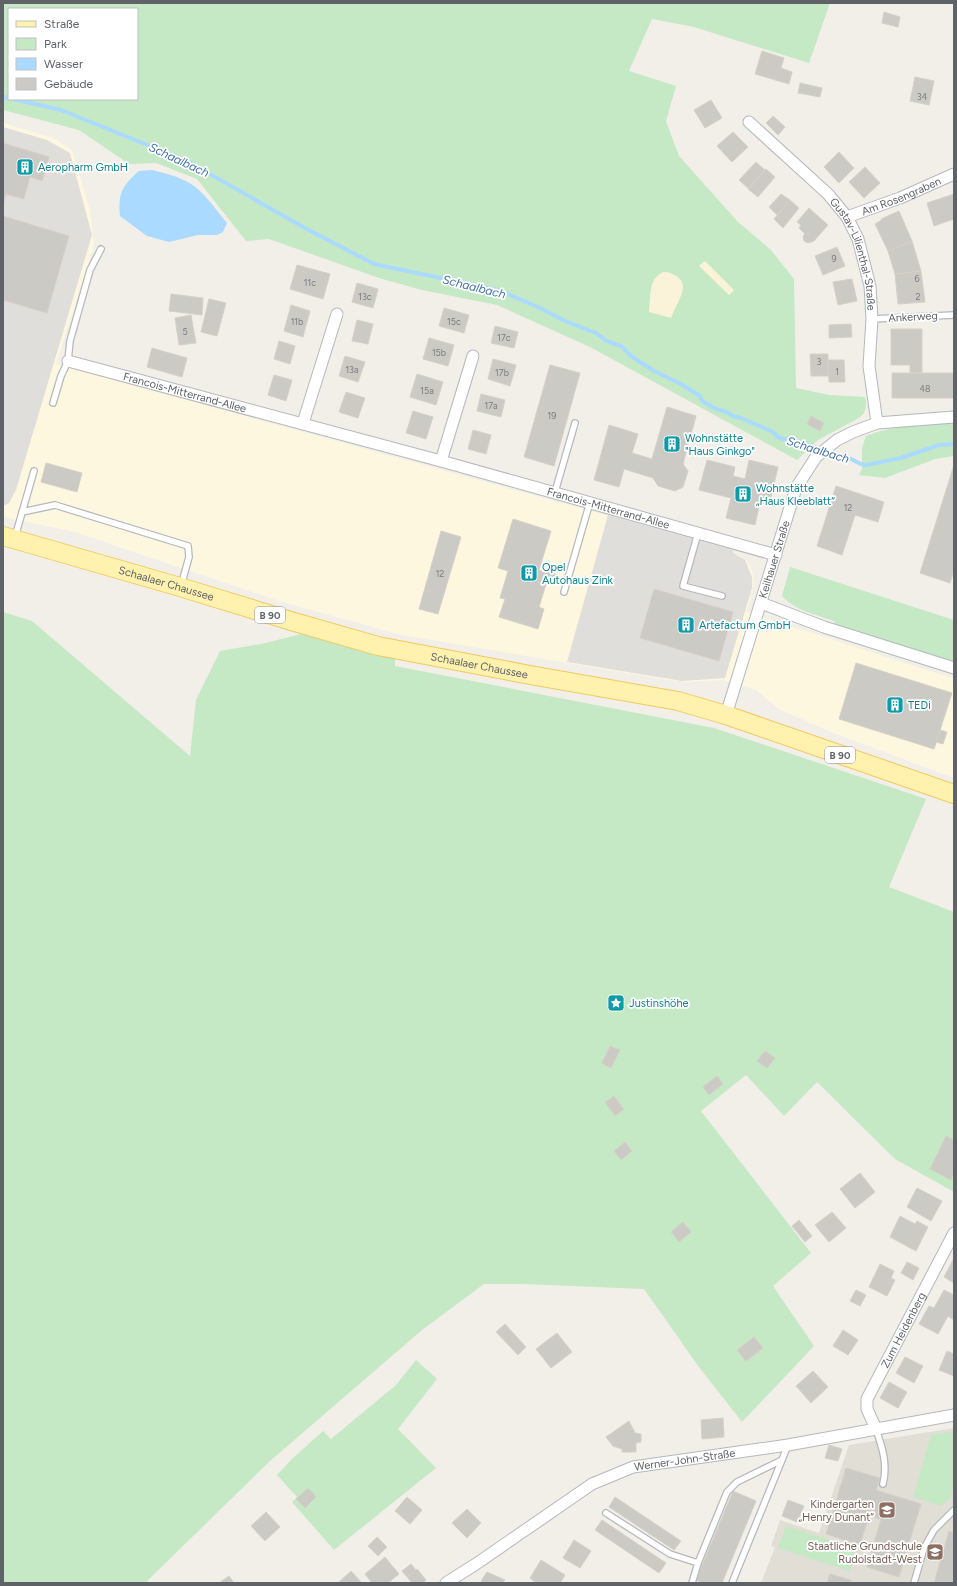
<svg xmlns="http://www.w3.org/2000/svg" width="957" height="1586" viewBox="0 0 957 1586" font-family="Figtree,sans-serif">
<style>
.commercial{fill:#fef7e0}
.industrial{fill:#e0deda}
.education{fill:#e1ded6}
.green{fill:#c5e8c5;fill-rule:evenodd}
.sand{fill:#fbf3d9}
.water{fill:#aadaff}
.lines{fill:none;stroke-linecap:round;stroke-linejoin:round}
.stream{stroke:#aadaff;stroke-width:4}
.building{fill:#cccac5;stroke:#d6d1c6}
.lane-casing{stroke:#b5b8bc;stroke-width:8}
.street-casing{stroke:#b5b8bc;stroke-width:13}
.primary-casing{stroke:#f2c960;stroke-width:20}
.lane{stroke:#fff;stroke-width:5.5}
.street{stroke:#fff;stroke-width:11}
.primary{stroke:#fff2af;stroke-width:18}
.labels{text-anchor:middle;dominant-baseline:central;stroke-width:3.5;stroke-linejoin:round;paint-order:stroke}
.number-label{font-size:9px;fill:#7a7d7f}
.shield{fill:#fff;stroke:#8f9295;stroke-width:1}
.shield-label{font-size:10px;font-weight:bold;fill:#5f6368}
.culture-label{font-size:11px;fill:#0d838f;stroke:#fff;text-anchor:start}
.street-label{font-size:11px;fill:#5f6368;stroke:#fff}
.education-label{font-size:11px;fill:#785e54;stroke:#fff;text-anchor:end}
.water-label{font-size:12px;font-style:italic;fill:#4174aa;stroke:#fff}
</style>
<rect width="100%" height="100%" fill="#f1efe8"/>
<path class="commercial" d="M3 123 53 138 72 150 90 210 94 245 56 364 733 550V553L742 557 749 564 753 574V586L747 612 954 679V778L831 732 779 709 756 690 723 680 687 682 670 680 401 635 279 601 75 532 3 517Z"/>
<path class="industrial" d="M3 127 47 140 70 153 92 235 16 490 9 503 3 506Z
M608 515 733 550V553L745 560 752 577V588L725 678 682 681 567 662Z"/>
<path class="education" d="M954 1428V1583H761L775 1547 771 1546 780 1520 819 1533 849 1445Z"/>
<path class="green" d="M3 3H830L809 63 694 27 652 19 629 71 676 86 666 121 679 156 738 222 770 249 794 279 796 388 829 395 865 397C867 407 866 414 857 419L818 440 797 460 590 347 497 305 422 290 379 278 269 239 246 241 197 179 156 163 129 164 79 130 3 110ZM9 9H137V99H9Z
M954 423V456L935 459 885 478 859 475 862 469V448L866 436C894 425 924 425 954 423Z
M790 567 954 620V663L835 624 834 621C815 614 796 611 782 596Z
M3 612 32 621 190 756 196 700 220 651 261 644 302 634 335 643 395 657V666L714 728 926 799 889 887 954 912V1192L895 1159 817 1082 784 1116 746 1075 701 1111 811 1253 773 1286 814 1346 742 1422 699 1367 644 1289 523 1284H484L422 1330 270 1461 145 1583H3Z
M416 1360 437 1379 398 1429 436 1468 334 1550 292 1502 297 1497 277 1475 293 1458 323 1431 331 1439 396 1385Z
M954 1431V1486L950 1498 941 1506 913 1497 931 1435Z
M786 1526 856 1548 849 1571 778 1548Z"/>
<path class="sand" d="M705 261 734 290 729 295 699 266Z
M663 272C672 272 684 278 683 288 682 296 674 310 671 318L649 312C651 296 648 279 663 272Z"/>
<path class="water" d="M152 170C165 173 180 177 191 184 203 191 218 212 227 223L223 232 217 235H198L169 242 147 236 120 216C118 193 122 186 139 171Z"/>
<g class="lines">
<path class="stream" d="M3 97 9 98
M13 99 61 110 187 161 303 227 374 264 498 290 540 308 565 321 596 333 607 341 621 346 631 356 654 371 681 384 700 396 702 401 716 409 727 412 733 416 741 418 773 432 779 438 799 442 851 459 861 464 866 465 901 458 939 445 954 444"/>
</g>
<path class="building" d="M884 12 900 17 898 27 882 23Z
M762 51 784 58 781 68 792 72 789 84 755 74Z
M915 77 934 81 929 105 910 101Z
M800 83 822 88 820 97 798 93Z
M711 100 722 118 705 128 694 110Z
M773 116 785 127 778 135 766 123Z
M733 132 748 147 732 162 717 146Z
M3 143 49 157 42 181 30 177 24 199 6 194 3 205Z
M839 152 854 168 839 183 824 167Z
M756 162 765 170 749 189 739 180Z
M865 167 880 183 864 198 849 182Z
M766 169 775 177 758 197 748 189Z
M781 194 790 200 777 215 769 207Z
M954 194V219L934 226 927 203Z
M790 200 799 208 783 228 774 219Z
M809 208 828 225 814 241 808 243 804 241 803 236 805 234 799 228 801 225 797 222Z
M899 211 912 241 888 251 875 224 882 220 881 219Z
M3 216 69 236 47 313 3 300Z
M912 241 921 271 895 274 888 251Z
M837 247 845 266 823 275 815 256Z
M297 265 330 274 323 299 290 289Z
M921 271 925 302 898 304 895 274Z
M852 279 857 301 838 305 833 282Z
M357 283 378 289 373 308 352 302Z
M171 294 203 298 202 315 169 311Z
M209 299 226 303 217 336 201 332Z
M291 305 310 311 303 337 284 331Z
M444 308 469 315 464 333 439 326Z
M191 315 196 343 179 345 175 318Z
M357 320 373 324 368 344 352 341Z
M851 324 852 337 829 338V325Z
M495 326 518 332 514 348 491 343Z
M891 329H922V373H910V365H891Z
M429 338 454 345 448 366 423 359Z
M279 341 295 346 290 364 274 359Z
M152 348 187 358 182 377 147 367Z
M810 354H828V376H811Z
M345 356 365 362 358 382 339 376Z
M493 359 516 365 510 386 488 379Z
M828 360H844L845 382H829Z
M550 365 580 373 554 466 524 457Z
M892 373H954V398H892Z
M417 374 443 382 436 405 410 397Z
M274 375 292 380 286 401 268 395Z
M346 392 365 398 358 418 339 412Z
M481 394 505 400 501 417 477 411Z
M667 407 696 416 683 464 688 471 683 487 675 491 658 486 653 478 624 469 619 487 594 480 609 425 638 434 632 453 652 459Z
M413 411 433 417 426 439 406 433Z
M811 416 824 423 820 431 807 424Z
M473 430 491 435 486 454 468 449Z
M707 460 735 467 733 476 745 479 749 460 778 467 769 505 760 503 755 525 726 518 731 498 699 490Z
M46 463 82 473 77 492 41 482Z
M954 465V570L950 583 920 573Z
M836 486 884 502 878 522 855 515 842 555 817 546Z
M513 519 551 531 539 570 558 575 555 584 547 581 539 607 544 609 538 629 499 617 505 599 500 598 508 571 498 568Z
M441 531 461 537 438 614 419 609Z
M654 589 733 612 719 661 640 638Z
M856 663 952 693 934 749 839 719Z
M940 730 947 732 943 744 936 742Z
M610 1046 620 1050 611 1068 602 1063Z
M765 1051 775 1058 767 1068 757 1061Z
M717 1076 723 1084 709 1095 703 1087Z
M614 1096 624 1109 615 1116 605 1102Z
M946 1136 954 1140V1173L951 1180 930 1169Z
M625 1142 632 1151 621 1160 614 1151Z
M860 1173 875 1192 855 1208 840 1189Z
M917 1188 942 1201 931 1221 907 1207Z
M832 1212 846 1228 829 1242 815 1225Z
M900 1216 915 1224 917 1221 928 1227 916 1251 890 1237Z
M799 1220 812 1236 805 1242 792 1226Z
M683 1222 691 1232 679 1242 671 1232Z
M954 1258V1283L944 1277Z
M907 1262 919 1268 913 1280 901 1273Z
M880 1264 894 1271 891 1278 895 1280 887 1296 869 1287Z
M856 1290 866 1295 860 1306 850 1301Z
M944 1290 954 1295V1320L948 1316 938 1334 919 1324 929 1306 934 1308Z
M505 1324 526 1347 518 1355 496 1332Z
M843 1330 858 1340 848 1355 833 1346Z
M557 1333 572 1352 551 1368 536 1349Z
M754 1337 763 1348 746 1361 737 1350Z
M947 1351 954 1354V1376L939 1370Z
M905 1357 923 1366 914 1383 896 1373Z
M813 1371 828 1387 811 1403 796 1386Z
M889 1382 907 1392 898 1408 880 1398Z
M723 1418 724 1437 702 1439 701 1420Z
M629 1421 635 1433 641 1434V1442L636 1443V1452H622V1449L613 1446 606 1437Z
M829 1445 842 1449 838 1461 825 1458Z
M846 1468 880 1478 876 1490 921 1504 899 1577 867 1567 881 1519 869 1516 860 1545 826 1534Z
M308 1488 316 1497 305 1508 296 1499Z
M733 1491 756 1501 722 1583H703L696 1580Z
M407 1497 422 1510 410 1524 395 1511Z
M615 1497 681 1541 674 1550 609 1507Z
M788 1500 804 1506 797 1522 782 1516Z
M467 1509 481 1523 467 1538 452 1523Z
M266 1512 280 1527 265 1541 251 1526Z
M602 1520 666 1563 659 1573 595 1530Z
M949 1531 954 1533V1583H934Z
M377 1537 387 1547 378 1556 368 1546Z
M574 1540 591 1551 580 1568 563 1558Z
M385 1557 399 1574 388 1583H372L365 1574Z
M541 1560 565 1575 560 1583H536L530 1578Z
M411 1564 416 1570 407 1577 402 1571Z
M417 1569 426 1580 423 1583H412L407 1577Z
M351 1571 362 1583H338Z
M487 1572 505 1580 502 1583H483L481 1581Z
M830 1574 851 1580 850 1583H827Z
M229 1576 234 1583H219Z"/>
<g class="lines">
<g class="lane-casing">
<path id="lane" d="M872 319 954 315
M53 403 61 376 68 361 70 341 90 270 101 249
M555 492 575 423
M22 512 55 505 188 546 189 557 181 586
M698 533 683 586 722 596
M15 537 34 471
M564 592 590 502
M876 1429C882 1447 888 1464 883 1484
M606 1513 670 1554 698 1563 692 1583
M698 1563 727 1492 737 1482 782 1460
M732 1583 788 1445
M914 1583 924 1548 934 1530 954 1510"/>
</g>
<g class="street-casing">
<g id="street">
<path id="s1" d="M749 122 828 194 847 217 858 239 870 286 872 319 869 366 877 423"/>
<path id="s2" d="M847 217 900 198 954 174"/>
<path id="s3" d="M68 361 441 461 776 555"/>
<path d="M303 423 337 314"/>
<path d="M441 461 473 356"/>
<path d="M761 603 824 627 954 668"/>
<path id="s4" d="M726 715 796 488 816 457 837 440 853 432 877 423 954 417"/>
<path id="s5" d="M876 1429 867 1409V1399L954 1233"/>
<path id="s6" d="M446 1583 476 1564 592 1484 633 1467 788 1445 954 1415"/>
</g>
</g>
<g class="primary-casing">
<g id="primary">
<path id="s7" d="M3 536 180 587 291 621 378 646 530 675 678 701 726 715 954 794"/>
</g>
</g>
<use href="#lane" class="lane"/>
<use href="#street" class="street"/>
<use href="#primary" class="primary"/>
</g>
<defs>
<g id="building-square" transform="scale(0.9)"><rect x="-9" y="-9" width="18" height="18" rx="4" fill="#0f9aa8" stroke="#fff"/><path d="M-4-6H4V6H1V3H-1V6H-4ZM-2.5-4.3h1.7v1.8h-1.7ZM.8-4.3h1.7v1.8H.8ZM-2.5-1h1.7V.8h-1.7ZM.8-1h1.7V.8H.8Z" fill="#fff"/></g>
<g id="sight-square" transform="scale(0.9)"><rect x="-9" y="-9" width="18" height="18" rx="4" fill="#0f9aa8" stroke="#fff"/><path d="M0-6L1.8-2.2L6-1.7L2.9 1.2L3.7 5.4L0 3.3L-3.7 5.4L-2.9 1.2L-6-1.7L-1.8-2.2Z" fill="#fff"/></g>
<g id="school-square" transform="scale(0.9)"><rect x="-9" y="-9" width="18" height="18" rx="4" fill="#8d6e63" stroke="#fff"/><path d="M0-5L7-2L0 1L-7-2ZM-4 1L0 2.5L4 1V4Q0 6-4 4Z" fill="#fff"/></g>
</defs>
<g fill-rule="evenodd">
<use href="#building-square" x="25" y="167"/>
<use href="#building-square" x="672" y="444"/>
<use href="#building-square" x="743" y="494"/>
<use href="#building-square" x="529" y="573"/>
<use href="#building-square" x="686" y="625"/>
<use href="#building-square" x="895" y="705"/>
<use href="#sight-square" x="616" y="1003"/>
<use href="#school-square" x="887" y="1510"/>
<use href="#school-square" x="935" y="1552"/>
</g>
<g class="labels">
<g class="number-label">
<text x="922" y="96">34</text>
<text x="834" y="258">9</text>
<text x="917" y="278">6</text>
<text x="310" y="282">11c</text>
<text x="365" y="296">13c</text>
<text x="918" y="296">2</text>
<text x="297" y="321">11b</text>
<text x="454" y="321">15c</text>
<text x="185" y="331">5</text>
<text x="504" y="337">17c</text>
<text x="439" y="352">15b</text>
<text x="819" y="361">3</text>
<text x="352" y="369">13a</text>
<text x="837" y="371">1</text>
<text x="502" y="372">17b</text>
<text x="925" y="388">48</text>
<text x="427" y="390">15a</text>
<text x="491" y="405">17a</text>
<text x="552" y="415">19</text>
<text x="848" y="507">12</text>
<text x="440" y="573">12</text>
</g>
<g class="shield">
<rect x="255" y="607" width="30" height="16" rx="3"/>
<rect x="825" y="747" width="30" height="16" rx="3"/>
</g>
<g class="shield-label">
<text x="270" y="615">B 90</text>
<text x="840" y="755">B 90</text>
</g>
<g class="culture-label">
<text x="38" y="167">Aeropharm GmbH</text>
<text x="685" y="438">Wohnstätte<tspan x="685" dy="13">"Haus Ginkgo"</tspan></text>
<text x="756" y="488">Wohnstätte<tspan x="756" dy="13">„Haus Kleeblatt“</tspan></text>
<text x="542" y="567">Opel<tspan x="542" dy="13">Autohaus Zink</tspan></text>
<text x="699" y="625">Artefactum GmbH</text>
<text x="908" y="705">TEDi</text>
<text x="629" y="1003">Justinshöhe</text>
</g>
<g class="street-label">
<text stroke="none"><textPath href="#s2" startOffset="58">Am Rosengraben</textPath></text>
<text stroke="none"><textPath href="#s1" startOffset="174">Gustav-Lilienthal-Straße</textPath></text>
<text transform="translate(913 317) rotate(-3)">Ankerweg</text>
<text stroke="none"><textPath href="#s3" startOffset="121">Francois-Mitterrand-Allee</textPath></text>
<text stroke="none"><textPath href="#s3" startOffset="560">Francois-Mitterrand-Allee</textPath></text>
<text stroke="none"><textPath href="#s4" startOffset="163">Keilhauer Straße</textPath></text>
<text stroke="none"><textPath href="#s7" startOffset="170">Schaalaer Chaussee</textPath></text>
<text stroke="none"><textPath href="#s7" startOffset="494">Schaalaer Chaussee</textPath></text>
<text stroke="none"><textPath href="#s5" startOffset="110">Zum Heidenberg</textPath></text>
<text stroke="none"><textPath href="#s6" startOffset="273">Werner-John-Straße</textPath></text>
</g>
<g class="education-label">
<text x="874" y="1504">Kindergarten<tspan x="874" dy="13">„Henry Dunant“</tspan></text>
<text x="922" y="1546">Staatliche Grundschule<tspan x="922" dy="13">Rudolstadt-West</tspan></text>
</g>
<g class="water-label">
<text transform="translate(179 160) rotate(25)">Schaalbach</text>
<text transform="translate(474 287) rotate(14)">Schaalbach</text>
<text transform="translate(818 450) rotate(17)">Schaalbach</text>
</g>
</g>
<rect width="957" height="1586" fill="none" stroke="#5f6368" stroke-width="8"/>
<rect x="8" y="8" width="130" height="92" fill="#ffffff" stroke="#bfc1c3"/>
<rect x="16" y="21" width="20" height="6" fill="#fff2af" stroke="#bfc1c3"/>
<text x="44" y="28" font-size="12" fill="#5f6368">Straße</text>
<rect x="16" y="38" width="20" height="12" fill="#c5e8c5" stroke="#bfc1c3"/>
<text x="44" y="48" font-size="12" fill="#5f6368">Park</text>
<rect x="16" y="58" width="20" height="12" fill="#aadaff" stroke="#bfc1c3"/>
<text x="44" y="68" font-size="12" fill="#5f6368">Wasser</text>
<rect x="16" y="78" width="20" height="12" fill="#cccac5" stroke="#bfc1c3"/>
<text x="44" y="88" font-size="12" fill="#5f6368">Gebäude</text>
</svg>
